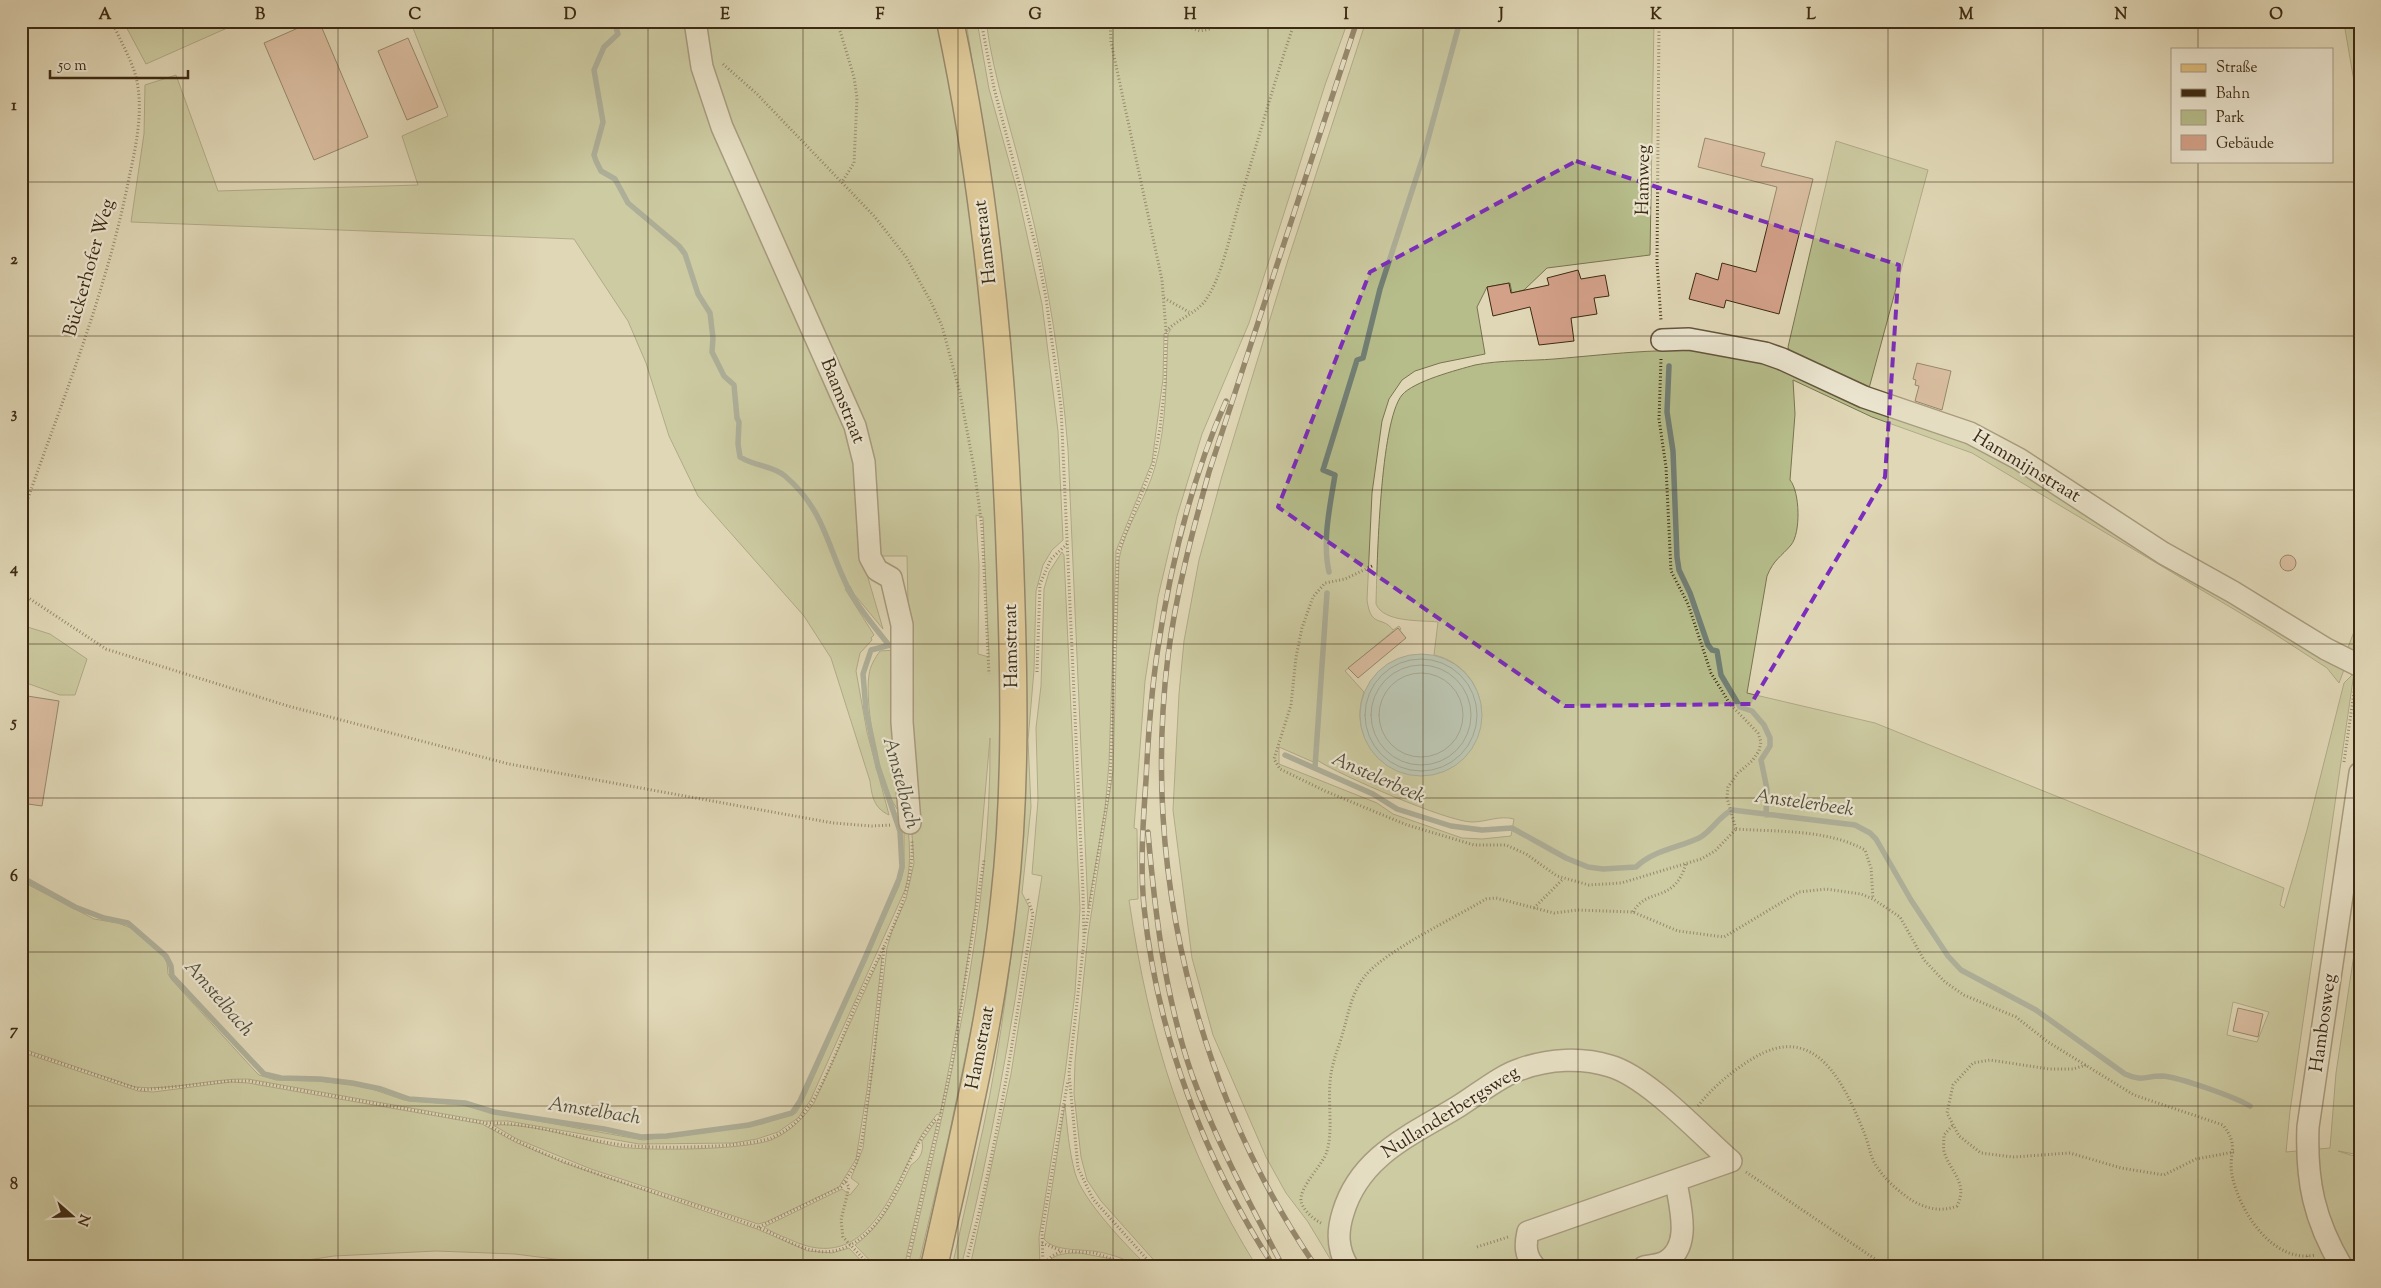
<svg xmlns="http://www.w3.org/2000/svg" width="2381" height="1288" viewBox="0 0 2381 1288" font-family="'Sorts Mill Goudy',serif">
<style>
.green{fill:#b6bd8b;stroke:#79744f;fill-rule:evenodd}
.water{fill:#96b8b7;stroke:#727f75}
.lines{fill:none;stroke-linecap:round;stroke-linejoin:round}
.shore{stroke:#697165;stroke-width:1}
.stream{stroke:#727f75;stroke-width:5.5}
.building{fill:#d3a088;stroke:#3c2a13}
.minor-casing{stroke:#65553c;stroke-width:24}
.major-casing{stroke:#3c2a13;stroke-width:29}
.path{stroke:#3c2a13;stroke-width:3;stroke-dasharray:1 2.5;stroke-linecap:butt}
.minor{stroke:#ebe5d0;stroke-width:21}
.major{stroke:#e0bc7b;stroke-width:26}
.rail-casing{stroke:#3c2a13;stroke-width:5.5}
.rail{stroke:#ebe5d0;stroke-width:4;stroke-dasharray:11;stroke-linecap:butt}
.marked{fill:none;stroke:#7b2cbf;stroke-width:4;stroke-dasharray:10 6;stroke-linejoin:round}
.grid{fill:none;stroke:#3c2a13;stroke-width:1;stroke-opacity:0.55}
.labels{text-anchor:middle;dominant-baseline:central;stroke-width:4.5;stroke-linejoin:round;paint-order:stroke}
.street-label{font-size:19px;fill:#3c2a13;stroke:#ebe5d0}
.water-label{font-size:20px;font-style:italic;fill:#524e3c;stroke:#ebe5d0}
.neatline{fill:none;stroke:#3c2a13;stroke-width:2}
.grid-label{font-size:16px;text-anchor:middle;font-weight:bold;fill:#3c2a13}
</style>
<rect width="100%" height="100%" fill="#e0d7b6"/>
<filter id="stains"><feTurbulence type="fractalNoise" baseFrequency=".004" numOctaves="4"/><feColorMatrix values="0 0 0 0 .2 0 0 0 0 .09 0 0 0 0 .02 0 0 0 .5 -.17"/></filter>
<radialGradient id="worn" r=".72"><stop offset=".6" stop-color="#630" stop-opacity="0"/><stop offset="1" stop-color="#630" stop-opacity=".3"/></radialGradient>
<path class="green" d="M123 21H243L146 64Z
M414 21H690L701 79V99L850 425 866 571 883 629 854 594 850 586 845 589 874 635 871 638 872 640 860 653 856 671 867 732 889 815C874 808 872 797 870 781L831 658 804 616 698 496 669 436 646 363 628 321 574 239 131 222 144 134 145 85 176 75 218 191 418 185 402 136 448 116 411 23Z
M699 21H940L961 132 986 338 1003 660 998 846 982 976 949 1135 918 1267H908C947 1095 992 915 990 738L975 908 961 1005 940 1115 937 1114C932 1122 925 1128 921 1136 893 1188 868 1276 791 1240 782 1236 771 1232 764 1227L842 1189 850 1195 859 1184 851 1178 863 1148 887 948 892 931 906 899 914 863 906 751 909 649 907 556H880L868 487 721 111ZM976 515 983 517 989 657 978 654 979 565Z
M966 21H977L989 89 1018 194 1042 304 1058 431 1063 540 1052 550 1043 565 1036 591 1034 670 1028 740 1031 807 1022 893 1029 907C1012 1028 991 1148 961 1267H952C962 1221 973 1175 983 1129 1002 1039 1013 949 1021 857L996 217Z
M986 21H1348L1325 85 1249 323 1202 434 1177 516 1158 597 1145 681 1134 828 1137 829 1138 899 1129 900C1149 1038 1183 1148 1257 1267H1160L1101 1201 1087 1180 1081 1157 1074 1094 1075 1062 1088 935 1113 771 1119 559C1125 527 1146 499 1155 467 1167 424 1166 378 1168 334L1171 329 1164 334 1163 379 1152 462 1116 551 1109 763 1105 809 1088 909 1068 449C1061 364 1048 281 1028 198 1015 139 994 82 986 21Z
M1366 21H1654L1650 255 1547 268 1524 290 1512 293 1510 283 1487 287 1477 307 1485 354 1440 363 1415 371 1402 380 1389 399 1382 421 1372 493 1367 600C1371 629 1382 615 1393 630L1399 626 1401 629 1396 633 1393 631 1345 671 1364 692C1338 765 1444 810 1474 740 1481 724 1484 714 1479 697 1473 676 1456 660 1434 655L1438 622C1421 620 1384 623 1376 604 1377 564 1380 422 1402 395 1414 381 1457 370 1475 365 1500 360 1529 361 1554 359 1615 354 1679 345 1739 355L1975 440 2345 667 2339 683 2327 668 2267 629 1972 453 1872 417 1793 380 1795 414 1790 480C1800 492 1801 533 1791 545 1781 557 1774 559 1767 576L1747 693 1875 723 2284 888 2280 905 2284 908 2307 830 2344 683 2354 673 2290 1111 2286 1152 2330 1148 2336 1073 2360 915V1155L2338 1151 2360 1158V1267H1335L1308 1222 1286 1193 1266 1157 1213 1035 1192 958 1173 810 1179 694 1184 641 1199 560 1222 476 1288 260ZM1325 594H1328V599L1317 760C1339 775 1448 822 1472 822 1487 822 1499 815 1514 819L1511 836 1482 839 1462 838 1393 814 1377 803 1279 764V747L1311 761 1314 762 1315 758ZM2233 1002 2269 1012 2257 1042 2227 1035Z
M2344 21H2360V116L2345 29Z
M1836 141 1928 170 1868 392 1791 355 1788 347Z
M1062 552 1064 555 1080 909 1075 993 1065 1074 1039 1237 1040 1267H970L1011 1074 1042 876 1032 874 1038 800 1036 728 1041 686 1044 589 1049 572Z
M2360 616V651L2352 655 2347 650Z
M21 625 50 634 87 659 75 695H60L21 681Z
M896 650 901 814C880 792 864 705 869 675 870 666 875 658 880 651Z
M904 827H908C910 849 911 868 905 890L810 1101 798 1118 778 1132 757 1139 733 1143 639 1144 508 1121H484L248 1079C211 1078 173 1091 135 1087L21 1048V881L94 919 118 923 131 928 163 956 167 962 168 974 172 980 254 1070 259 1075 276 1080 318 1081 353 1085 372 1089 404 1100 462 1105 494 1113 643 1140 762 1124 796 1113 802 1103 899 886 904 868Z
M880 957H882L867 1090 856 1159 839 1187 766 1222 758 1224 591 1169 517 1139 493 1125C535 1123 579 1140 620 1147 650 1151 745 1150 771 1140 790 1132 803 1119 814 1103Z
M21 1052 138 1091 153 1092 231 1082 248 1083 482 1124 515 1142 564 1163 757 1229 808 1251 832 1253 849 1248 867 1267H617L515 1254 436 1251 334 1256 262 1267H21Z
M1065 1104C1067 1127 1069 1150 1075 1173 1083 1201 1126 1245 1148 1267H1141C1129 1261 1117 1256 1104 1253 1086 1248 1055 1253 1044 1239Z
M935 1122 937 1123 904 1267H876L855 1245C882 1226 897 1194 911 1165 920 1159 924 1152 922 1141Z
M1080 1253 1112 1259 1131 1267H1045C1051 1253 1067 1253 1080 1253Z"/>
<path class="water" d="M1360 715a61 61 0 1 1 122 0a61 61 0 1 1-122 0Z"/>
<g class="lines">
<path class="shore" d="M1365 715a56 56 0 1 1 112 0a56 56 0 1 1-112 0Z
M1371 715a50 50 0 1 1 100 0a50 50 0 1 1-100 0Z
M1379 715a42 42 0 1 1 84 0a42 42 0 1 1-84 0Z"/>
<path class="stream" d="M614 21 618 34 604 47 594 70 603 122 594 155 596 161 601 171 615 179 628 203 679 246 685 254 698 294 710 313 713 338 712 352 724 376 734 385 737 418 739 422 738 444 740 457C756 467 772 465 785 476 824 509 827 546 848 588 858 608 874 626 888 644
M1669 366 1667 412 1673 451 1677 557 1679 570 1690 593 1708 645 1712 650 1717 651 1721 675 1740 707 1752 711 1764 725 1770 738V746L1761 760 1767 789 1766 815
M1329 572C1322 541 1330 506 1335 475L1323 470 1357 360 1363 358 1380 289 1424 154 1460 21
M1285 755 1373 794 1397 809 1451 826 1482 830 1512 828 1566 858 1588 867 1603 869 1636 867C1654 850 1678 848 1699 838 1712 831 1718 817 1732 810L1855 825 1870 833 1876 839 1911 900 1948 956 1961 970 2036 1010 2125 1074C2145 1082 2143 1076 2162 1076 2179 1077 2235 1097 2250 1106
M1315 767 1327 593
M21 877 75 907 104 918 128 923 166 956 171 966 172 976 264 1074 281 1078 320 1079 352 1083 381 1089 409 1099 465 1103 494 1112 604 1129 641 1137 667 1136 749 1125 792 1113 800 1101 865 958 899 879 902 867 900 831 878 767 866 711 863 674 871 650 894 644"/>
</g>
<path class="building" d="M314 21H319L368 137 314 160 264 43Z
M408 38 438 107 407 120 378 51Z
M1705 138 1765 153 1761 166 1813 179 1779 314 1726 300 1724 308 1689 299 1696 273 1718 280 1722 263 1756 272 1777 187 1698 167Z
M1578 270 1581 279 1605 275 1609 296 1594 298 1597 314 1571 318 1574 341 1539 345 1530 307 1493 316 1487 287 1509 283 1511 293 1549 285 1547 278Z
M1917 363 1951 371 1942 410 1915 401 1919 386 1915 385 1916 380 1913 379Z
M2280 563a8 8 0 1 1 16 0a8 8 0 1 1-16 0Z
M1398 628 1406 638 1358 678 1348 668Z
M21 695 59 701 42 806 21 803Z
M2238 1008 2263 1014 2258 1037 2233 1031Z"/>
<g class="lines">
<g class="minor-casing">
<path id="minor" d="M695 21 702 67 722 127 847 408 855 426 864 462 870 557 877 570 891 578 902 625V722L910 823
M1662 340 1689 339 1765 353 1782 359 1864 397 1970 433 2019 459 2163 553 2233 592 2326 649 2360 666
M1348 1267C1337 1249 1337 1232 1343 1213 1360 1155 1412 1135 1459 1106 1477 1095 1501 1075 1521 1069 1549 1059 1581 1057 1610 1066 1648 1077 1700 1134 1731 1161L1528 1232C1525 1245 1525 1256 1535 1267
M1644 1267C1649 1266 1658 1265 1663 1263 1693 1249 1680 1207 1676 1182
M2342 1267C2314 1220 2306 1181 2308 1127L2360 773"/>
</g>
<g class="major-casing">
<path id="major" d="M934 1267C961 1146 991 1025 1004 901 1017 788 1014 674 1010 560 1004 380 988 199 950 21"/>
</g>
<path class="path" d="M837 21 854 77 857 98 854 163 842 182
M981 21 994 88 1037 251 1046 298 1061 407 1083 892 1084 941 1069 1073 1078 1168 1093 1199 1154 1267
M1172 21 1200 31 1210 29 1214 21
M1659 21 1657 262 1661 320
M2355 21 2360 67
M723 64 757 94 875 217 906 257 931 302 942 326 960 393 974 468 982 527 989 674
M1164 298 1189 312
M1166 331C1179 318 1198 313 1207 298 1222 276 1231 231 1239 204 1257 143 1274 82 1295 21
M1661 359 1659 419 1666 467 1671 571 1688 604 1711 673 1730 704 1758 733 1761 742 1759 751 1752 761 1738 773 1728 787 1727 798 1736 829
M21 518C60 406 106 295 129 178 136 146 144 110 136 77 131 58 119 39 112 21
M1372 566 1345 579 1325 583 1313 597 1302 628 1296 657 1291 705 1274 759 1280 769 1325 791 1407 825 1474 845H1506L1526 854 1557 876 1589 885 1621 883 1701 859 1715 851 1736 829
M21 593 106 649 288 706 509 764 833 823 872 826 892 825
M1037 672 1040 584 1051 559 1068 543
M2344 762 2355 685
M1736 829C1778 832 1827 829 1865 850L1871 868 1873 899
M1534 908 1563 879
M1633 912C1648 886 1673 905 1686 864
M1085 933 1110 783 1118 552 1153 465 1160 428 1165 384 1166 331 1162 280 1111 42 1110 21
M21 1050 142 1090 230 1081H249L485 1123C533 1122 577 1139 623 1145 654 1149 743 1148 771 1138 780 1134 792 1127 799 1119 822 1095 842 1037 856 1004 879 953 915 899 912 841
M2086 1065 2073 1069H2049L1990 1060 1973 1063 1953 1085 1947 1113 1959 1136 1981 1153 2013 1157 2070 1153 2121 1168 2164 1175 2196 1159 2234 1152
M1698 1106C1713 1087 1732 1071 1752 1059 1816 1019 1845 1085 1865 1135 1869 1145 1870 1155 1875 1164 1884 1179 1899 1192 1913 1201 1927 1209 1942 1212 1957 1206 1969 1182 1949 1171 1944 1151 1943 1146 1944 1140 1944 1135L1953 1125
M486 1124C569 1174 667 1192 757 1227 777 1234 795 1248 817 1251 828 1253 839 1251 850 1245 898 1220 901 1156 936 1119L939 1120
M1746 1172 1887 1267
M846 1182 849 1187 841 1220 843 1237 871 1267
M1321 1223C1313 1219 1303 1210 1301 1201 1299 1187 1323 1165 1327 1151 1333 1130 1328 1105 1330 1083 1331 1067 1336 1054 1341 1039 1348 1017 1350 995 1365 976 1385 951 1456 917 1486 899L1496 898 1554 913 1578 910 1633 912 1678 931 1724 937 1799 892 1826 889 1861 894 1873 899 1900 917 1924 960 1945 982 1964 995 2016 1017 2048 1042 2134 1095 2223 1125C2240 1147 2228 1152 2232 1175 2239 1211 2273 1264 2315 1255
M759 1227 841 1187 856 1164 862 1140 874 1055 884 947
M1042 1243 1062 1251 1095 1253 1136 1267
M1477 1247 1508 1237
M2307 1256 2309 1267
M1043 1265 1052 1256 1062 1251
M906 1267 952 1064 984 860
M965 1267C997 1152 1014 1032 1033 914L1027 897
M1043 1267 1042 1231 1068 1080"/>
<use href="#minor" class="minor"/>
<use href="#major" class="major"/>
<g class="rail-casing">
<path id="rail" d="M1226 401C1190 482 1170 567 1157 654 1151 696 1148 738 1146 780 1143 823 1140 865 1144 907 1157 1034 1204 1160 1274 1267
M1148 832C1155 914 1165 997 1192 1075 1216 1141 1250 1204 1283 1267
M1316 1267C1195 1090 1142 868 1168 656 1176 593 1192 533 1209 472L1357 21"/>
</g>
<use href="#rail" class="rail"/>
</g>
<path d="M0 0H2381V1288H0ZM1576 161 1899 265 1885 477 1751 704 1565 706 1278 507 1370 272Z" fill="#e0d7b6" fill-opacity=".55" fill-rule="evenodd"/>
<path class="marked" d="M1576 161 1899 265 1885 477 1751 704 1565 706 1278 507 1370 272Z"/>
<path class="grid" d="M183 21V1267M338 21V1267M493 21V1267M648 21V1267M803 21V1267M958 21V1267M1113 21V1267M1268 21V1267M1423 21V1267M1578 21V1267M1733 21V1267M1888 21V1267M2043 21V1267M2198 21V49M2198 161V1267M21 182H2360M21 336H2360M21 490H2360M21 644H2360M21 798H2360M21 952H2360M21 1106H2360"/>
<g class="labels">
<g class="street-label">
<text transform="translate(1644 180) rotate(-89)">Hamweg</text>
<text transform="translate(986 242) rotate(-97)">Hamstraat</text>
<text transform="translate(90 268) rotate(-74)">Bückerhofer Weg</text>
<text transform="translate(842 401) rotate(68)">Baamstraat</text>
<text transform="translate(2026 467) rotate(31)">Hammijnstraat</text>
<text transform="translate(1012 646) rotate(-91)">Hamstraat</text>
<text transform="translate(2324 1023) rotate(-82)">Hambosweg</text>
<text transform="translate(981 1048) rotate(-79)">Hamstraat</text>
<text transform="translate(1451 1113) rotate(-32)">Nullanderbergsweg</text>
</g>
<g class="water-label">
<text transform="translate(1378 779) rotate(24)">Anstelerbeek</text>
<text transform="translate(900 783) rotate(75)">Amstelbach</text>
<text transform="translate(1804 804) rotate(8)">Anstelerbeek</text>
<text transform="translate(218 999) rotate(49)">Amstelbach</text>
<text transform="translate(594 1112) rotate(9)">Amstelbach</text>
</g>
</g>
<rect width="2381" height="1288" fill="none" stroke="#e0d7b6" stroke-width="55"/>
<rect x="2171" y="48" width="162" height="115" fill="#ebe5d0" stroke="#a59a84"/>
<rect x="2181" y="64" width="25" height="8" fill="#e0bc7b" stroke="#a59a84"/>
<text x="2216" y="72" font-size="15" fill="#3c2a13">Straße</text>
<rect x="2181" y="89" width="25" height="8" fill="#3c2a13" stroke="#a59a84"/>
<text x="2216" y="98" font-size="15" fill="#3c2a13">Bahn</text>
<rect x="2181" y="110" width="25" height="15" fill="#b6bd8b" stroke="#a59a84"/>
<text x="2216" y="122" font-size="15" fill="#3c2a13">Park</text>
<rect x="2181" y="135" width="25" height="15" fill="#d3a088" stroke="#a59a84"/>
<text x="2216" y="148" font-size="15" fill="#3c2a13">Gebäude</text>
<g transform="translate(72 1216) rotate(110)" stroke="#ebe5d0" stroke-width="4" paint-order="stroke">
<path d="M0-4L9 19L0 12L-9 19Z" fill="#3c2a13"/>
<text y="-8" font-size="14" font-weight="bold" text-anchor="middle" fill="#3c2a13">N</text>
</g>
<path d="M50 70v8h138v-8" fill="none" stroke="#3c2a13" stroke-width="2.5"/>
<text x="58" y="70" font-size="15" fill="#3c2a13" stroke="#ebe5d0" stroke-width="4" paint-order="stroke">50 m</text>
<rect x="28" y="28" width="2326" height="1232" class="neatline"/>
<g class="grid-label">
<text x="105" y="19">A</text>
<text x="260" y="19">B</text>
<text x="415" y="19">C</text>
<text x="570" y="19">D</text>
<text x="725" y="19">E</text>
<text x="880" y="19">F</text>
<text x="1035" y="19">G</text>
<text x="1190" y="19">H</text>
<text x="1346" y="19">I</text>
<text x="1501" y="19">J</text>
<text x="1656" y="19">K</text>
<text x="1811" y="19">L</text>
<text x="1966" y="19">M</text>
<text x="2121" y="19">N</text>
<text x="2276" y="19">O</text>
<text x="14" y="110">1</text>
<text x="14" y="264">2</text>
<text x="14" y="418">3</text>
<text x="14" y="573">4</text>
<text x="14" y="727">5</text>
<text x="14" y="881">6</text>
<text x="14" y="1035">7</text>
<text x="14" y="1189">8</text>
</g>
<rect width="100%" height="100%" filter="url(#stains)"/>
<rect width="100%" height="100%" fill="url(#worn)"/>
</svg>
